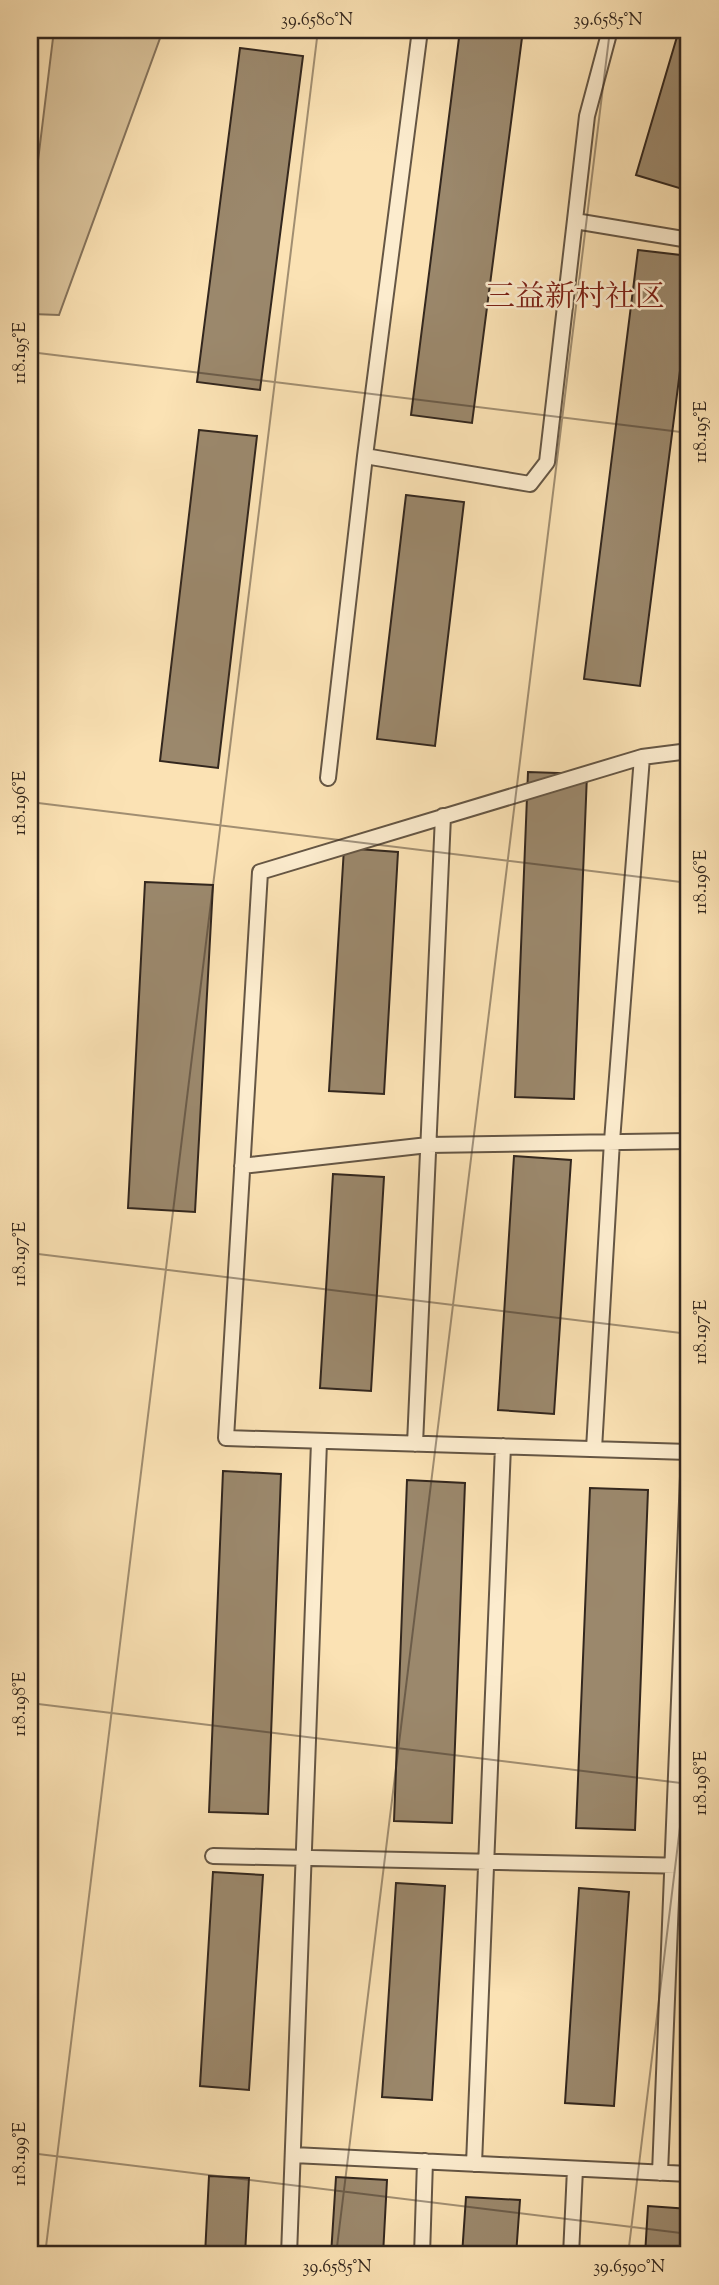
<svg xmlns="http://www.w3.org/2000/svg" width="719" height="2285" viewBox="0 0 719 2285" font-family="'Sorts Mill Goudy','Noto Serif SC',serif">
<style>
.green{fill:#d9c29a;stroke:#86745c;stroke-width:2}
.building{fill:#9b886c;stroke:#33271e;stroke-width:2}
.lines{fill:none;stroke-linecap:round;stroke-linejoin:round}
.lane-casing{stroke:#655644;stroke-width:18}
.lane{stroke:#fcecce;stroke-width:14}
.ticks{fill:none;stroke:#33271e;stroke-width:2;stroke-opacity:0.45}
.labels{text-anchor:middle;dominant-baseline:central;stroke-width:5;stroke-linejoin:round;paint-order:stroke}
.quarter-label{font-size:30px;fill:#7a1f14;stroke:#fcecce}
.neatline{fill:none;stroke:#33271e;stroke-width:2.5}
.ticks-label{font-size:18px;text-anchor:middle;fill:#33271e}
</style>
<rect width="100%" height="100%" fill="#fbe2b4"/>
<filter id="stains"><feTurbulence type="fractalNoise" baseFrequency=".00286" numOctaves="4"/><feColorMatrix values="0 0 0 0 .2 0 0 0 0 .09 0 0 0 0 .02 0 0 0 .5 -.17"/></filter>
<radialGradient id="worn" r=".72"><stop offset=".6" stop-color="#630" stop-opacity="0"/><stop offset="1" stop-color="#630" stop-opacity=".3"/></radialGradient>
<path class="green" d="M54 30H163L59 315 32 314 30 226Z"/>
<path class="building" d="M460 30H523L472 423 411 415Z
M679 30H689V191L636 175Z
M240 48 303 56 260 390 197 382Z
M638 250 689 256V300L640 686 584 679Z
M199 430 257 436 218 768 160 761Z
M406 495 464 502 435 746 377 739Z
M528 772 587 774 574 1099 515 1097Z
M344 848 398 852 384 1094 329 1091Z
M145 882 213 885 195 1212 128 1208Z
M514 1156 571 1160 554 1414 498 1410Z
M333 1174 384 1177 371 1391 320 1388Z
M689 1335V1413H684Z
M223 1471 281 1474 268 1814 209 1812Z
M407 1480 465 1483 452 1823 394 1821Z
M590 1488 648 1490 635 1830 576 1828Z
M213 1872 263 1875 249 2090 200 2086Z
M396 1883 445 1886 432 2100 382 2097Z
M579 1888 629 1892 614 2106 565 2103Z
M209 2176 249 2178 245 2255H205Z
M336 2177 387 2180 383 2255H331Z
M466 2197 520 2200 516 2255H462Z
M648 2206 689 2209V2255H645Z"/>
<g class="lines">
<g class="lane-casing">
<path id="lane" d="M575 221 689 240
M365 456 530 484 547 462 587 116 610 30
M689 751 642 757 260 872 226 1438 689 1452
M328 778 365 456 420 30
M242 1166 428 1145 689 1141
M415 1444 443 816
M594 1449 612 1141 642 757
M213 1856 689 1866
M293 2155 689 2174
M474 2164 503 1446
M660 2173 689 1452
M289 2255 319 1442
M422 2255 425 2161
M571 2255 575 2169"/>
</g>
<use href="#lane" class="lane"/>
</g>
<path class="ticks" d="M30 352 689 433M30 802 689 883M30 1253 689 1334M30 1703 689 1784M30 2153 689 2234M45 2255 318 30M336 2255 610 30M628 2255 689 1753"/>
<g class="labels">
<g class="quarter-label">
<text x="575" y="298">三益新村社区</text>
</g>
</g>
<rect width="719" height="2285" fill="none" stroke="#fbe2b4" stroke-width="77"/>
<rect x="38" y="38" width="642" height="2208" class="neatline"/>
<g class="ticks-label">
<text x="317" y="25">39.6580°N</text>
<text x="608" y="25">39.6585°N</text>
<text transform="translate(19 353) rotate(-90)" y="6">118.195°E</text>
<text transform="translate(700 432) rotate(-90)" y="6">118.195°E</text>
<text transform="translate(19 803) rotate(-90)" y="6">118.196°E</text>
<text transform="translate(700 882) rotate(-90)" y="6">118.196°E</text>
<text transform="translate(19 1254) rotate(-90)" y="6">118.197°E</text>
<text transform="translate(700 1332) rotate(-90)" y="6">118.197°E</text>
<text transform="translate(19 1704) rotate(-90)" y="6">118.198°E</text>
<text transform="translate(700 1783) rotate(-90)" y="6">118.198°E</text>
<text transform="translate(19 2154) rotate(-90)" y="6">118.199°E</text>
<text x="337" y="2272">39.6585°N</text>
<text x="629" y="2272">39.6590°N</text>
</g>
<rect width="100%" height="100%" filter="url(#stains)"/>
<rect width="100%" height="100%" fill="url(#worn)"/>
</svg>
